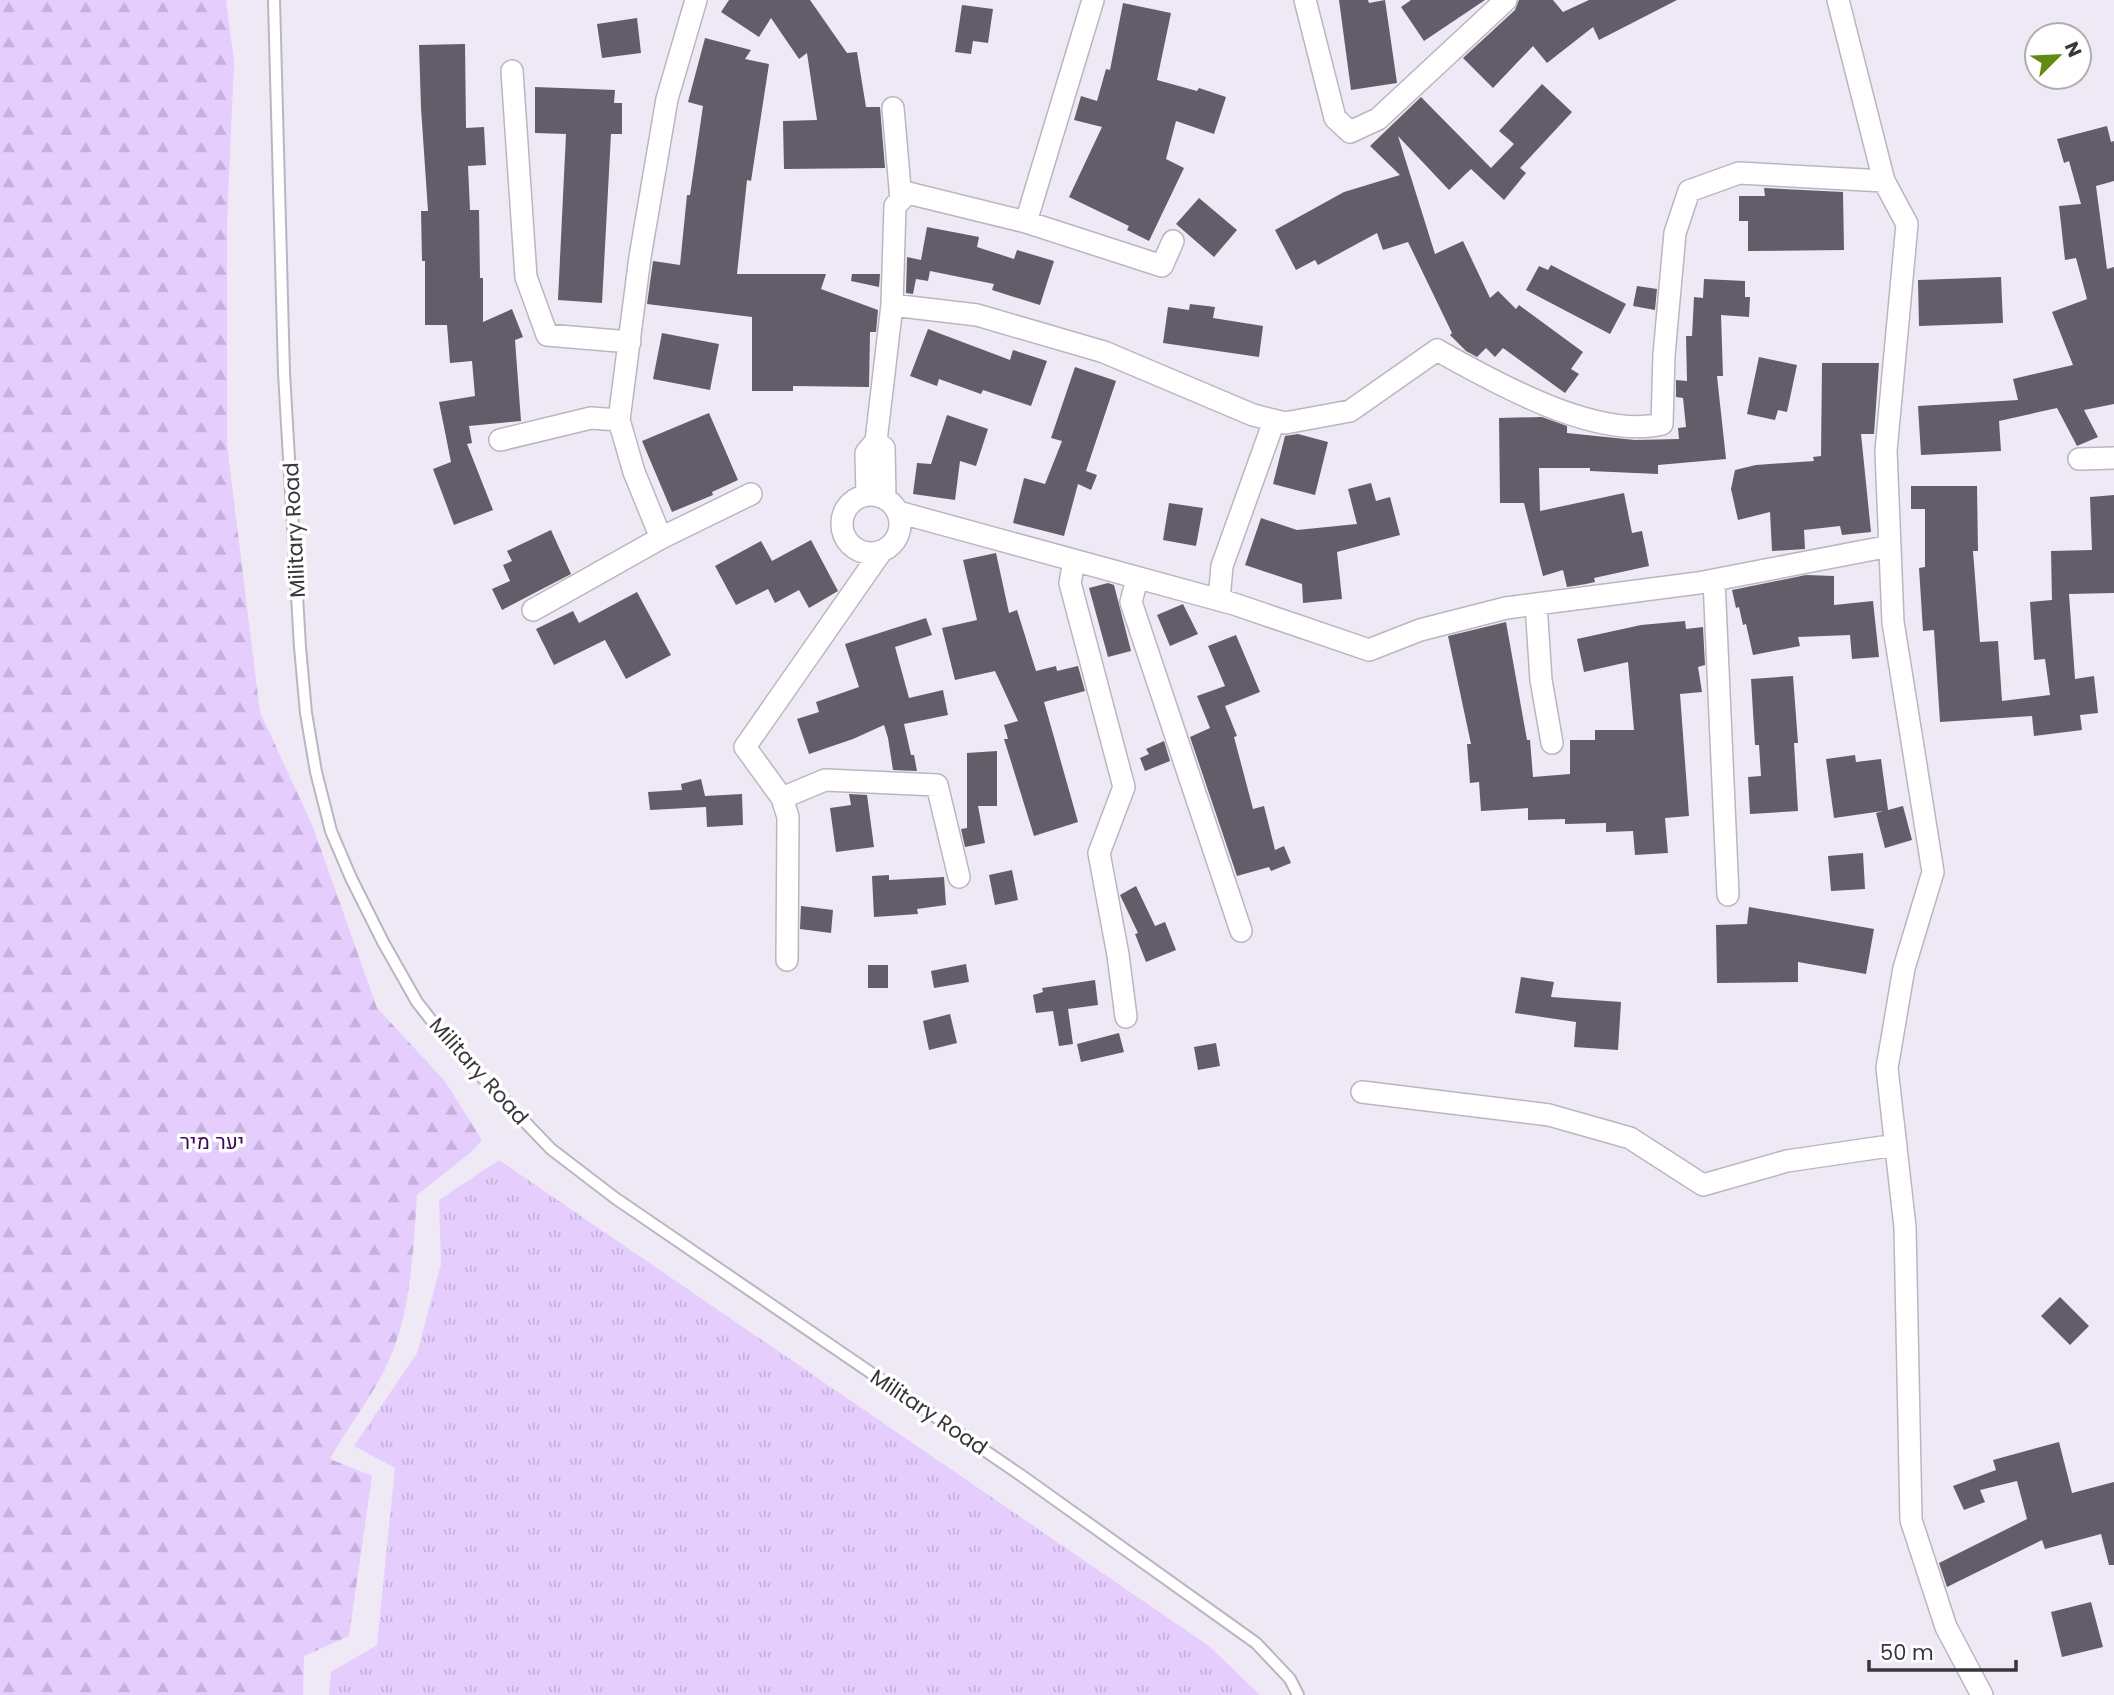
<svg xmlns="http://www.w3.org/2000/svg" width="2114" height="1695" viewBox="0 0 2114 1695" font-family="Poppins,Heebo,sans-serif">
<style>
.grass{fill:url(#grass-tufts)}
.forest{fill:url(#forest-firs)}
.building{fill:#625d68}
.lines{fill:none;stroke-linecap:round;stroke-linejoin:round}
.service-casing{stroke:#bbb5c2;stroke-width:14}
.minor-casing{stroke:#bbb5c2;stroke-width:24}
.service{stroke:#fff;stroke-width:10}
.minor{stroke:#fff;stroke-width:21}
.labels{text-anchor:middle;dominant-baseline:central;stroke-width:7;stroke-linejoin:round;paint-order:stroke}
.street-label{font-size:21px;fill:#38363b;stroke:#fff}
.park-label{font-size:21px;fill:#3d0a5d;stroke:#fff}
</style>
<defs>
<pattern id="grass-tufts" width="24" height="20" patternUnits="userSpaceOnUse" patternTransform="scale(1.75)"><rect width="24" height="20" fill="#e5cdfe"/><path d="M3 7l-1-3M5 7V3M7 7l1-3M15 17l-1-3M17 17v-4M19 17l1-3" fill="none" stroke="#c5b1db"/></pattern>
<pattern id="forest-firs" width="22" height="20" patternUnits="userSpaceOnUse" patternTransform="scale(1.75)"><rect width="22" height="20" fill="#e5cdfe"/><path d="M5 1l3.5 6h-7zM16 11l3.5 6h-7z" fill="#c5b1db"/></pattern>
</defs>
<rect width="100%" height="100%" fill="#efe9f6"/>
<path class="grass" d="M499 1160 1209 1646 1260 1695H329L331 1672 377 1645 395 1468 354 1446 417 1353 441 1264 439 1200Z"/>
<path class="forest" d="M0 0H226L234 62 227 223V445L260 712 313 827 377 1008 444 1080 482 1140 470 1153 417 1195C413 1249 412 1307 390 1358 375 1394 349 1424 330 1459L372 1476 349 1636 304 1656 303 1695H0Z"/>
<path class="building" d="M729 0H810L847 53 857 52 866 107H880L885 168 784 169 783 121 817 120 807 53 799 59 771 18 759 37 721 12Z
M1339 0H1368L1369 3 1385 0 1397 83 1351 90Z
M1411 0H1485L1424 41 1401 7Z
M1519 0H1553L1563 12 1589 0H1677L1599 40 1593 27 1547 63 1533 46 1493 88 1463 58 1515 10Z
M1123 3 1171 13 1157 80 1197 91 1199 88 1226 97 1214 134 1176 121 1166 159 1184 168 1149 241 1127 230 1129 226 1069 197 1102 127 1074 120 1081 96 1097 101 1106 69 1110 70Z
M962 5 993 9 988 43 973 41 971 54 955 52Z
M637 18 641 53 602 58 597 24Z
M705 38 751 50 745 59 769 64 751 181 747 180 737 274H826L821 289 878 310 876 332H870L869 387 793 386V391H752V317L647 304 653 261 680 265 687 195H690L703 106 688 102Z
M465 44 466 128 484 127 486 165 468 166 470 210H479L480 278H483V322L512 309 523 337 515 340 521 421 469 426 472 443 467 444 493 510 454 525 433 469 451 462 439 402 475 396 472 361 450 363 447 325H425V261H422L421 211H428L421 108 419 45Z
M1542 84 1572 112 1520 168 1526 173 1504 200 1471 169 1449 190 1398 136 1435 254 1463 241 1490 298 1498 291 1516 309 1519 305 1583 352 1571 369 1579 374 1565 393 1503 348 1495 357 1486 348 1477 357 1466 351 1450 335 1452 333 1408 242 1383 250 1377 233 1318 265 1315 260 1296 270 1275 230 1344 192 1400 175 1370 146 1421 97 1491 168 1514 144 1499 131Z
M535 87 615 90 614 103H622V134H611L602 303 558 300 566 134 535 133Z
M2107 126 2111 142 2114 141V181L2096 186 2107 269 2114 267V404L2084 410 2098 437 2077 446 2057 408 1999 421 2001 451 1921 455 1918 406 2018 400 2013 379 2073 365 2052 312 2087 299 2076 258 2065 260 2059 206 2081 204 2069 161 2064 163 2057 139Z
M1764 188 1843 192 1844 250 1748 251V221H1739V196H1765Z
M1199 198 1237 230 1214 257 1176 224Z
M927 227 979 237 977 247 1014 259 1017 250 1054 261 1040 305 992 290 994 284 930 271 928 281 916 279 913 294 906 293 907 257 921 260Z
M1551 265 1626 304 1610 334 1526 290 1539 266 1548 270Z
M852 274H880L879 287 851 281Z
M2001 277 2003 323 1919 326 1918 280Z
M1704 279 1745 281V297H1750L1749 317 1721 315 1723 376H1717L1726 459 1658 465V474L1590 471V468H1539L1540 511 1624 493 1632 533 1642 531 1649 566 1594 578 1595 582 1586 584 1567 587 1563 570 1543 576 1524 503H1500L1499 418 1542 417 1567 426V433L1635 440 1679 439 1678 428 1686 427 1683 398 1676 397V380L1687 381 1686 336H1692L1694 297 1703 298Z
M1637 286 1657 289 1655 310 1633 306Z
M1190 304 1215 307 1213 318 1263 326 1259 357 1163 343 1168 307 1189 310Z
M928 329 1010 360 1013 350 1047 361 1031 406 983 390 981 394 939 379 937 386 910 376Z
M662 333 719 344 710 390 653 379Z
M1759 357 1797 365 1787 412 1778 410 1775 420 1747 414Z
M1822 363H1879L1874 434H1861L1871 532 1842 535 1840 526 1804 530 1805 549 1772 551 1770 512 1738 520 1731 489 1735 470 1756 465 1814 461 1813 457 1821 456Z
M1075 367 1116 381 1086 471 1097 475 1091 490 1078 484 1064 536 1013 523 1024 478 1045 484 1062 441 1051 438Z
M709 413 738 480 712 492 713 495 672 512 642 441Z
M947 415 988 429 976 466 960 461 955 500 913 494 917 463 931 464Z
M1298 434 1328 442 1315 495 1273 484 1285 436Z
M1371 483 1376 501 1390 497 1400 535 1337 552 1342 599 1303 603 1302 584 1245 565 1261 518 1297 530 1357 524 1348 489Z
M1911 486H1977L1978 551H1973L1980 642 1998 641 2002 701 2050 695 2045 659 2034 660 2030 602 2052 600 2051 551 2092 550 2090 497 2114 495V593L2069 594 2075 679 2094 676 2098 713 2080 715 2082 730 2034 736 2032 716 1940 722 1934 630 1923 631 1919 568 1925 567V509H1911Z
M1169 503 1203 508 1196 546 1163 540Z
M551 530 571 574 502 610 492 589 510 581 503 565 512 561 507 551Z
M811 540 838 591 809 608 799 590 775 603 768 589 736 605 715 566 761 541 772 561Z
M996 553 1009 613 1017 610 1036 671 1056 666 1057 671 1078 666 1085 691 1044 702 1078 822 1034 836 1004 739H1008L1004 725 1018 721 995 671 955 680 942 628 977 620 963 560Z
M1806 575 1834 576V605L1873 601 1879 657 1852 659 1850 635 1798 637 1800 646 1753 655 1746 624 1743 625 1739 607 1736 608 1732 590Z
M1108 583 1114 585 1131 651 1108 657 1089 588Z
M637 592 671 655 626 679 605 640 554 665 536 629 573 611 579 623Z
M1183 604 1198 634 1170 646 1157 615Z
M926 618 932 635 895 647 909 698 943 690 948 715 904 724 911 755H914L917 771 893 770 888 738 884 725 853 739 809 754 797 719 819 712 816 702 859 687 845 644Z
M1685 621 1686 629 1703 627 1705 665 1698 667 1702 692 1680 694 1689 816 1665 818 1668 853 1635 855 1633 831 1606 832V823L1565 824V819L1528 820V808L1481 811 1479 782 1470 783 1467 744H1471L1448 636 1506 622 1527 740H1530L1533 777 1570 774V740H1595V730H1634L1628 662 1584 672 1577 639 1641 625Z
M1236 635 1260 692 1225 706 1237 736 1234 737 1253 809 1264 806 1275 850 1284 846 1291 863 1271 871 1269 867 1237 876 1190 737 1210 728 1197 696 1225 686 1208 646Z
M1793 676 1798 743H1794L1798 811 1750 814 1748 777 1761 776 1759 745H1755L1751 679Z
M1164 741 1170 761 1145 771 1140 758 1149 754 1146 749Z
M997 751V806H978L985 843 965 847 961 829 967 828V753Z
M1855 755 1856 762 1881 759 1888 810 1903 806 1912 840 1885 848 1876 813 1883 811 1834 818 1826 759Z
M701 779 705 796 742 794 743 825 707 827 706 807 650 810 648 792 682 790 681 784Z
M849 794 867 795 874 847 836 852 830 808 851 805Z
M1863 853 1865 889 1831 891 1828 856Z
M1012 870 1018 900 995 905 989 875Z
M889 875V880L944 877 946 905 917 909 918 914 874 917 872 876Z
M1136 886 1155 926 1165 922 1176 950 1146 962 1135 934 1138 933 1120 895Z
M801 906 833 910 831 933 800 929Z
M1749 907 1874 929 1866 974 1798 962V982L1717 983 1716 925 1747 924Z
M966 964 969 982 934 988 931 971Z
M868 965H888V988H868Z
M1521 977 1554 982 1551 997 1621 1002 1618 1050 1574 1047 1576 1022 1515 1013Z
M1095 980 1098 1005 1068 1009 1073 1044 1059 1046 1053 1011 1036 1013 1033 995 1043 992 1042 988Z
M950 1014 957 1043 929 1050 923 1021Z
M1119 1033 1124 1052 1081 1062 1077 1044Z
M1216 1043 1220 1066 1198 1070 1194 1047Z
M2060 1297 2089 1326 2070 1345 2041 1316Z
M2059 1442 2072 1493 2114 1482V1565H2109L2101 1534 2045 1549 2042 1540 1947 1587 1939 1563 2027 1519 2017 1481 1980 1490 1985 1502 1964 1510 1953 1486 1996 1470 1993 1460Z
M2091 1602 2103 1647 2062 1657 2051 1612Z"/>
<g class="lines">
<g class="service-casing">
<path id="service" d="M274 0 284 373 300 647 306 713 316 772 331 831 351 878 383 942 417 1002 449 1043 551 1149 615 1198 1022 1476 1256 1643 1290 1679 1298 1695"/>
</g>
<g class="minor-casing">
<path id="minor" d="M1305 0 1335 118 1350 132 1378 119 1506 0
M1838 0 1884 181 1907 224 1886 451 1893 622 1933 872 1904 968 1887 1068 1905 1227 1911 1520 1946 1627 1982 1695
M512 71 526 277 547 335 630 342
M893 108 901 200
M1026 222 1162 266 1173 241
M892 305 977 315 1104 352 1253 415 1285 423 1350 411 1437 350C1494 382 1596 440 1662 424L1664 355 1675 233 1689 191 1739 173 1884 181
M500 440 591 418 619 420
M876 441 884 448 885 499
M2079 459 2114 458
M842 524a29 29 0 1 1 58 0a29 29 0 1 1-58 0Z
M867 495 866 453 876 441 892 305 895 206 908 193 1026 222 1093 0
M898 512 1234 604 1369 650 1420 630 1506 608 1698 583 1890 546
M661 538 634 472 619 420 640 257 667 99 696 0
M1074 561 1070 583 1124 787 1099 853 1118 955 1126 1017
M1137 579 1131 602 1241 931
M1714 580 1728 895
M1219 600 1222 566 1274 421
M1536 604 1541 680 1552 743
M533 610 661 538 751 494
M782 798 825 780 937 785 959 877
M787 960 788 817 782 798 745 747 881 552
M1362 1092 1549 1115 1630 1138 1703 1185 1787 1161 1896 1145"/>
</g>
<use href="#service" class="service"/>
<use href="#minor" class="minor"/>
</g>
<g class="labels">
<g class="street-label">
<text transform="translate(294 530) rotate(-93)">Military Road</text>
<text transform="translate(479 1071) rotate(48)">Military Road</text>
<text transform="translate(929 1412) rotate(34)">Military Road</text>
</g>
<g class="park-label">
<text x="212" y="1141">יער מיר</text>
</g>
</g>
<g transform="translate(2058 56) rotate(66)"><circle r="33" fill="#ffffff" stroke="#afafb1" stroke-width="2"/>
<path d="M0-5L12 26L0 18L-12 26Z" fill="#648a12"/>
<text y="-10" font-size="19" font-weight="bold" text-anchor="middle" fill="#38363b">N</text>
</g>
<path d="M1869 1660v10h147v-10" fill="none" stroke="#38363b" stroke-width="3.5"/>
<text x="1880" y="1660" font-size="21" fill="#38363b" stroke="#ffffff" stroke-width="5" paint-order="stroke">50 m</text>
</svg>
